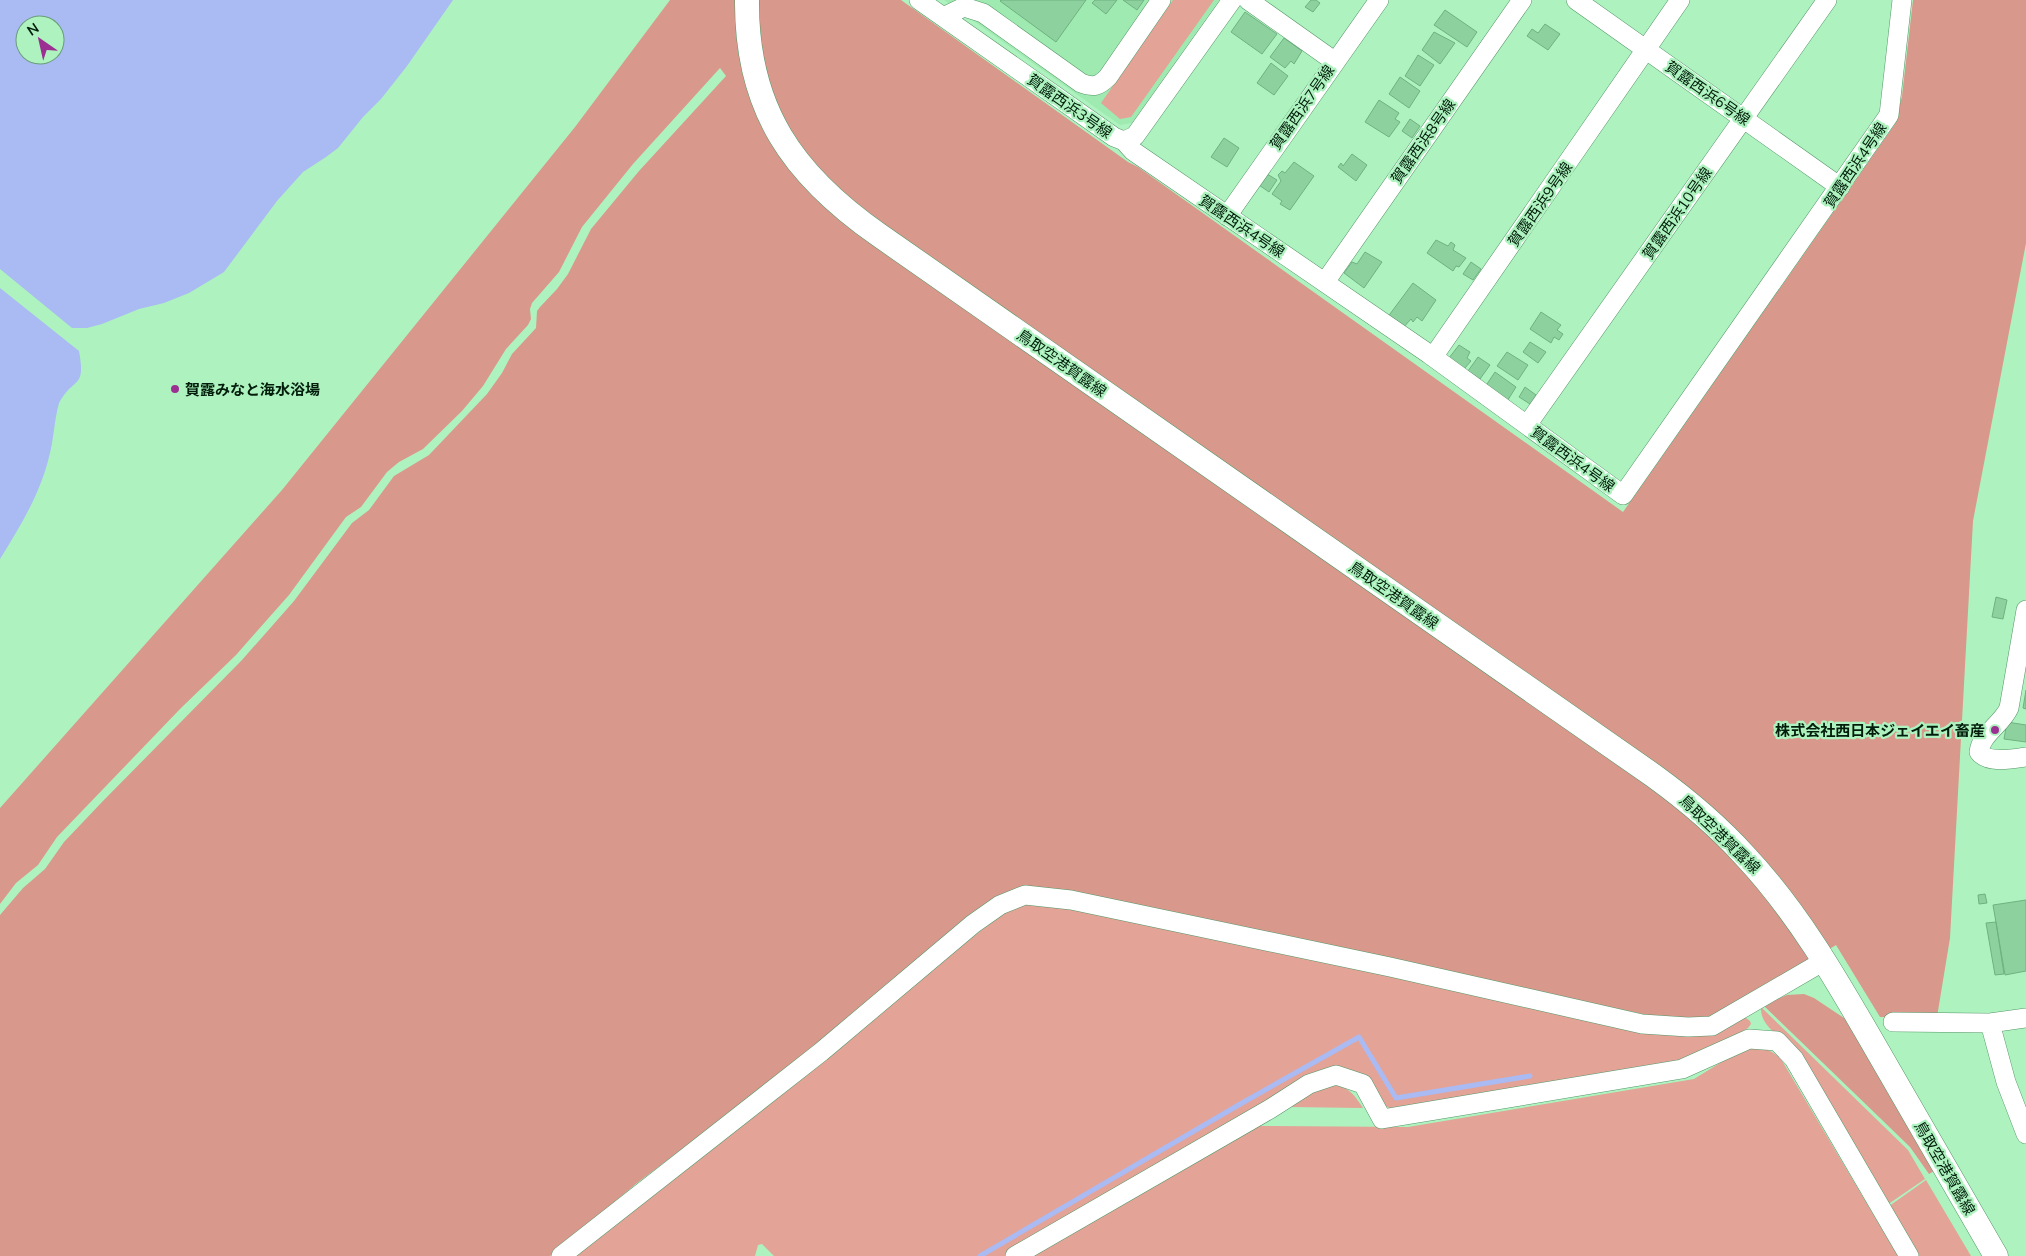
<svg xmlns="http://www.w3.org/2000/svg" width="2026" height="1256" viewBox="0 0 2026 1256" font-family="Mulish,'Noto Sans JP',sans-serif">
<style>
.built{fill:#9eeab1}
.green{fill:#e3a397}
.forest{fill:#d9988c}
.water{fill:#aabaf2;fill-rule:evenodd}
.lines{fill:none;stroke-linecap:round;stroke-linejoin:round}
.stream{stroke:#aabaf2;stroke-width:5}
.building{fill:#8dd19e;stroke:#6fb281}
.minor-casing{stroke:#549667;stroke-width:20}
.major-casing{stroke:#549667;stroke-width:25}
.minor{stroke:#fff;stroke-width:19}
.major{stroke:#fff;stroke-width:24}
.poi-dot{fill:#9b3092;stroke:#aef3bf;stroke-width:2}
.labels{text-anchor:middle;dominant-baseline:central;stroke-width:4.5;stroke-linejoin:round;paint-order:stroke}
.street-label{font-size:15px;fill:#021d0b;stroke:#aef3bf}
.poi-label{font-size:15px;font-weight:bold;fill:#021d0b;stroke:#aef3bf;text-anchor:start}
</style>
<rect width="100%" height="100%" fill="#aef3bf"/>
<path class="built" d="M944 0H1219L1132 123 1120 125Z"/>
<path class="green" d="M1173 0H1214L1131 117 1120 119 1101 103Z
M1051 903 1639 1029 1741 1018H1746L1750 1021 1751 1024 1748 1028 1705 1052 1683 1062 1391 1109 1384 1105 1347 1069 1246 1116 1005 1256H774L762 1244 758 1245 755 1256H571L644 1195 1002 914 1024 904Z
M1761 1007 1908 1150 1925 1179 1884 1207 1785 1042C1774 1032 1760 1023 1761 1007Z
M1750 1047C1764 1047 1771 1050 1781 1059L1898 1256H1031L1255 1126 1408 1127 1694 1079 1741 1050Z
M1336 1085C1351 1089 1355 1096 1363 1108L1288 1107 1292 1103 1325 1086Z
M1926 1180 1971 1256H1914L1885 1209Z"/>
<path class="forest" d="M670 0H901L1128 162 1138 167 1623 512 1895 124 1902 96 1913 0H2026V243L1973 521 1950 938 1937 1017H1880L1836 945 1714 1020H1671L1380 958 1025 891 637 1183 550 1256H0V915L23 888 45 869 64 842 102 802 242 660 294 601 352 523 369 510 394 476 429 455 487 394 502 373 512 354 536 328 537 311 540 307 557 289 568 274 591 229 639 171 726 76 720 68 633 164 582 227 559 272 532 303 530 309 531 319 528 325 506 349 483 386 462 411 423 449 399 462 387 472 361 507 346 517 289 595 236 655 181 708 57 837 38 865 16 883 0 904V808L282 490 575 127Z
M1804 994 1814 998 1847 1020 1934 1171 1929 1174 1910 1147 1763 1005 1787 995Z"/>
<path class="water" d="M0 0H453L407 66 381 99 363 117 338 148 326 157 303 172 277 201 224 272 189 293 164 303 139 309 102 324 87 328H72L0 269ZM25 25H55V55H25Z
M0 288 79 351C86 390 74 376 59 403 54 421 54 439 49 457 40 494 20 527 0 559Z"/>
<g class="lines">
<path class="stream" d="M980 1256 1242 1103 1359 1037 1396 1098 1530 1076"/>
</g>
<path class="building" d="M1001 0H1086L1056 42 1000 1Z
M1095 0H1117L1106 14 1092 3Z
M1123 0H1144L1137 10Z
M1311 0H1316L1320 3 1313 12 1305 7Z
M1445 10 1477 32 1467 47 1434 25Z
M1245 12 1277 34 1262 54 1231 32Z
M1545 24 1560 34 1548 50 1527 36 1532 29 1538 33Z
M1434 32 1455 43 1440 64 1422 50Z
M1284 38 1302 51 1294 64 1291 61 1285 68 1270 57Z
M1418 55 1434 65 1420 86 1405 76Z
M1271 63 1288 76 1274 95 1257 83Z
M1400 77 1420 91 1409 108 1389 94Z
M1379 100 1399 113 1395 119 1400 122 1389 137 1365 122Z
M1410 119 1420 126 1412 138 1402 131Z
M1224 138 1239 148 1227 167 1211 157Z
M1352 154 1367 165 1356 181 1338 167 1341 163 1343 166Z
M1294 162 1314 176 1290 210 1280 204 1282 201 1272 194 1281 181 1278 175 1282 171 1285 173Z
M1267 174 1277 180 1269 192 1259 185Z
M1436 240 1448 246 1451 242 1455 245 1453 250 1466 258 1459 267 1456 266 1453 271 1427 253Z
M1365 252 1382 262 1364 288 1344 273 1352 262 1357 264Z
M1471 262 1481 269 1473 280 1463 274Z
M1413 283 1436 300 1422 321 1417 317 1413 322 1411 319 1402 329 1387 318Z
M1541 312 1561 325 1557 330 1563 334 1559 340 1554 337 1551 343 1530 329Z
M1530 342 1546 352 1538 363 1523 352Z
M1459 345 1470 352 1467 358 1471 361 1464 369 1449 358Z
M1507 352 1528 365 1518 380 1497 366Z
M1478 357 1490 365 1480 379 1468 371Z
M1495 372 1516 387 1506 403 1487 384Z
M1525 387 1536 395 1530 404 1519 397Z
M1996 597 2007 600 2003 619 1992 617Z
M2026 690V709L2023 708Z
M2007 722 2026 725V742L2004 739Z
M1985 894 1987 903 1979 904 1978 895Z
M2026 900V971L2005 975 1993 905Z
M1996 922 2004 974 1995 975 1986 923Z"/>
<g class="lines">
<g class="minor-casing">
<path id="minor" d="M919 0 1114 137 1124 141 1135 136 1232 0
M1248 0 1334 61
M1576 0 1840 187
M943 17 964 7 983 13 1081 83C1094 88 1099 86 1108 77L1161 0
M1124 141 1133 151 1429 354 1623 495 1889 115 1902 0
M1227 216 1379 0
M1325 282 1522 0
M1433 357 1680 0
M1527 425 1827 0
M2026 610 2009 708C2002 724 1981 734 1979 752 1988 764 2013 759 2026 757
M1893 1022 1990 1023 2026 1018
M1990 1023 2006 1082 2026 1134
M561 1256 821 1052 973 924 1000 905 1025 895 1071 900 1390 967 1642 1024 1688 1027 1712 1026 1824 961
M1015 1256 1270 1109 1309 1084 1336 1075 1363 1084 1382 1119 1682 1069 1749 1039 1777 1041 1794 1059 1909 1256"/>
</g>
<g class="major-casing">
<path id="major" d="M747 0C746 109 793 175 879 235L1654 776C1687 800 1718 826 1745 856 1804 919 1845 995 1888 1069 1924 1132 1960 1194 1996 1256"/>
</g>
<use href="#minor" class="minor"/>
<use href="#major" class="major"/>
</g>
<g class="poi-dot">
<circle cx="175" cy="389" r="5"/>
<circle cx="1995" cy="730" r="5"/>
</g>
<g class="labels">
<g class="street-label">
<text transform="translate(1708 93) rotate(35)">賀露西浜6号線</text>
<text transform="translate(1070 106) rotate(35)">賀露西浜3号線</text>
<text transform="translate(1302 107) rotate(-55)">賀露西浜7号線</text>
<text transform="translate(1423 141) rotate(-55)">賀露西浜8号線</text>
<text transform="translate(1855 165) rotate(-56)">賀露西浜4号線</text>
<text transform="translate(1540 204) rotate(-55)">賀露西浜9号線</text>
<text transform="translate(1677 213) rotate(-55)">賀露西浜10号線</text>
<text transform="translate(1242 226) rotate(34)">賀露西浜4号線</text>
<text transform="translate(1062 363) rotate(35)">鳥取空港賀露線</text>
<text transform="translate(1573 459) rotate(36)">賀露西浜4号線</text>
<text transform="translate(1394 595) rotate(35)">鳥取空港賀露線</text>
<text transform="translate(1720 834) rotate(44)">鳥取空港賀露線</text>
<text transform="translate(1945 1168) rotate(60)">鳥取空港賀露線</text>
</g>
<g class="poi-label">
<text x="185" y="389">賀露みなと海水浴場</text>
<text x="1985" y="730" text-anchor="end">株式会社西日本ジェイエイ畜産</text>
</g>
</g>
<g transform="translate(40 40) rotate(326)"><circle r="24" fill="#aef3bf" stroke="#699d77"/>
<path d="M0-4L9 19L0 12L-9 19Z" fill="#9b3092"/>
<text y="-8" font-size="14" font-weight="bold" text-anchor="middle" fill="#021d0b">N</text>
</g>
</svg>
